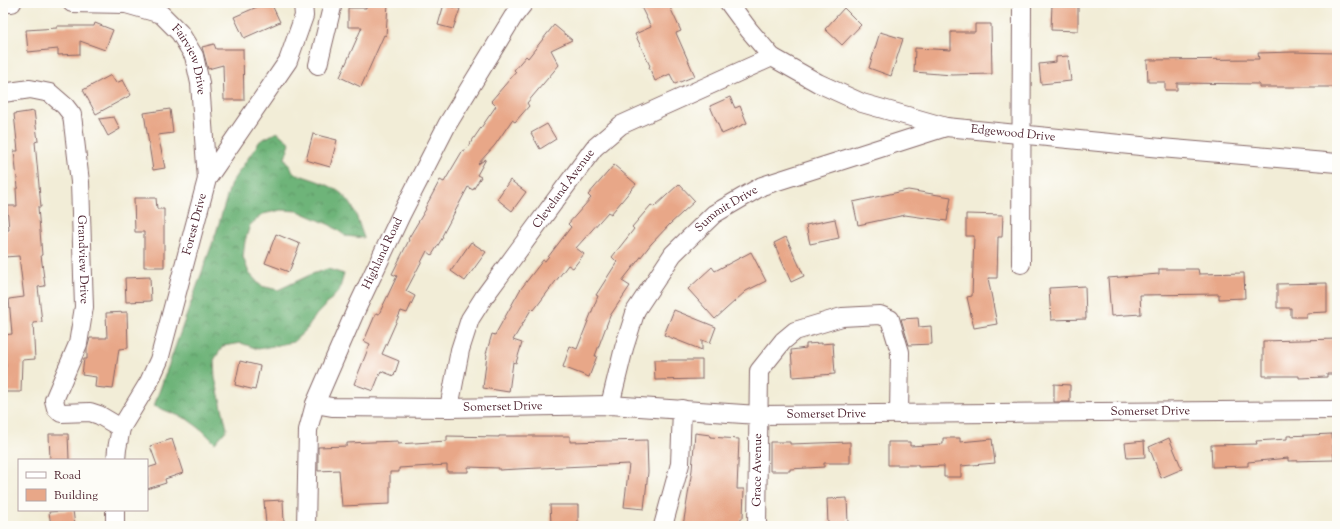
<svg xmlns="http://www.w3.org/2000/svg" width="1340" height="529" viewBox="0 0 1340 529" font-family="'Sorts Mill Goudy',serif">
<style>
.forest{fill:url(#forest-crowns);stroke:#5c6a52}
.building{fill:#e8a788}
.lines{fill:none;stroke-linecap:round;stroke-linejoin:round}
.minor-casing{stroke:#856767;stroke-width:20}
.minor{stroke:#fff;stroke-width:18}
.labels{text-anchor:middle;dominant-baseline:central;stroke-width:3.5;stroke-linejoin:round;paint-order:stroke}
.street-label{font-size:12px;fill:#4a1f2b;stroke:#fdfcf7}
</style>
<defs>
<pattern id="forest-crowns" width="20" height="18" patternUnits="userSpaceOnUse"><rect width="20" height="18" fill="#6eb479"/><path d="M2 6a3 3 0 1 1 6 0M12 15a3 3 0 1 1 6 0" fill="none" stroke="#5c9263"/></pattern>
</defs>
<rect width="100%" height="100%" fill="#fdfcf7"/>
<filter id="ink" filterUnits="userSpaceOnUse"><feTurbulence type="fractalNoise" baseFrequency=".025" numOctaves="2"/><feDisplacementMap in="SourceGraphic" scale="8" xChannelSelector="R" yChannelSelector="G"/><feConvolveMatrix kernelMatrix="1 2 1 2 8 2 1 2 1" color-interpolation-filters="sRGB"/></filter>
<filter id="wash" filterUnits="userSpaceOnUse"><feTurbulence type="fractalNoise" baseFrequency=".012" numOctaves="4" result="noise"/><feDisplacementMap in="SourceGraphic" scale="16" xChannelSelector="R" yChannelSelector="G"/><feGaussianBlur stdDeviation="0.9" result="paint"/><feColorMatrix in="noise" values="0 0 0 0 0 0 0 0 0 0 0 0 0 0 0 0 0 1.4 0 .05"/><feComposite in="paint" operator="in"/></filter>
<g filter="url(#wash)">
<rect width="100%" height="100%" fill="#f2edd7"/>
<path class="forest" d="M277 132 290 143 285 158 294 173C315 181 340 185 352 206 357 215 360 228 364 238L346 236 330 225 298 211 281 210 263 214 250 225 245 241 243 257 249 273 261 286 278 290 312 274 328 269 344 274 339 291 316 315 307 329 293 342 258 349 241 343 223 346 214 360 215 378 227 429 215 443 202 430 187 419 154 406 216 233 231 183 260 141Z"/>
<g id="blocks">
<path class="building" d="M266 3H271L280 22 244 38 234 17Z
M366 3H388L386 36 384 35 361 87 340 77 362 27H348V8H366Z
M639 3H668L681 31 676 33 695 76 675 84 670 74 655 81 649 67 650 66 635 34 651 27Z
M444 4 460 9 453 29 438 25Z
M1052 4 1078 5V31L1051 30Z
M844 8 861 25 842 45 825 29Z
M95 23 113 30 105 50 80 41V54L58 55V49L28 52 26 30 57 28V26H94Z
M975 24H991L992 74 952 75 914 72 915 48 951 50V32H975Z
M554 25 572 40 551 50 559 65 527 103 529 106 515 122 512 120 495 145 478 164 486 159 477 175 481 177 473 190 468 187 442 236 443 237 432 255 427 251 406 291 415 296 407 313 401 311 382 354 399 361 394 376 381 371 373 391 354 384 370 344 364 341 376 313 379 314 397 276 392 274 409 240 408 239 426 209 425 208 440 180 444 182 463 150 465 151 496 106 491 101 516 72 514 70 526 56 528 58Z
M880 32 903 39 891 76 869 68Z
M214 44 216 49H243L244 100H224L223 65 208 69 202 47Z
M1294 52 1337 53V87H1259V84L1177 83V90H1165V82H1148L1147 60 1259 59 1258 53Z
M1068 56 1071 81 1041 84 1039 64 1056 62V57Z
M111 75 116 83 123 80 131 95 96 114 83 90Z
M730 97 735 108 740 106 747 123 722 134 710 106Z
M170 109 173 133 158 135 165 168 153 170 144 113Z
M34 111 38 141 35 142 41 207H38L42 255H41L45 286 38 287 42 322 33 323 35 359 22 360 21 392H3V367H6L4 335 12 334 9 299 24 297 19 256 4 257 3 242V231L9 230 7 206H17L16 188H18L14 151H18L14 114Z
M114 117 120 129 108 136 99 119Z
M547 124 556 139 540 149 531 133Z
M313 134 337 140 330 167 306 160Z
M614 165 636 184 611 214 608 212 576 248 584 254 573 268 568 265 534 310 532 308 513 340 522 343 516 363 513 362 509 392 483 388 487 355 486 354 492 334 495 335 520 290 543 260 545 261 571 227 568 224 591 198 588 195Z
M510 180 526 192 512 211 497 199Z
M679 184 695 201 670 224 651 244 622 281 630 286 610 316 595 356H597L589 377 563 367 570 346 577 349 598 296 596 295 617 262 612 257 634 229 632 227 651 205 654 207Z
M908 190 951 197 947 221 905 215 858 225 853 202Z
M134 198H156L157 209H164V267H144V232H135Z
M966 214 1003 215 1002 237H998L997 278H988L997 324 974 328 967 297 972 296 974 236H966Z
M835 219 839 238 810 244 806 225Z
M276 234 300 244 289 272 265 263Z
M786 237 804 276 791 282 774 243Z
M471 242 486 252 465 281 451 271Z
M751 252 766 281 746 291 715 319 688 289 712 267 715 271Z
M1159 269H1198L1199 274 1244 273 1245 298 1219 299V294L1140 295 1141 314 1111 316 1108 278 1159 274Z
M150 277 151 301 126 302 125 278Z
M1327 283V312L1306 313V317H1291V308H1277V284Z
M1085 286 1086 319 1051 320 1049 288Z
M674 310 716 327 710 343 702 340V350L664 335Z
M127 312 128 348 119 349 113 389 95 387 96 377 82 375 84 359H87V349L90 338H107L106 313Z
M918 318 919 327 931 326 932 344 909 345 901 319Z
M1337 339V374H1327V377L1299 378V376H1263V341Z
M821 343V344L833 343 835 374 793 377 791 350 806 348V344Z
M654 360H702V379L655 380Z
M240 361 260 366 255 390 235 385Z
M1054 384 1070 385V402H1054Z
M695 433 710 435V437L739 439 737 489H744L743 518H741V526H683L692 470Z
M49 434H68L69 460H50Z
M1332 434 1334 460 1288 461V458L1248 462V466L1212 467 1211 445 1257 444 1256 441 1287 439V436Z
M447 436 499 437V436H570V442L647 440 648 472 644 509 624 507 629 464 518 469 499 470V468L468 467V472H447V465L399 468V472H390V504L342 506 339 470 318 471V447L347 446V443L398 441V444L447 441Z
M943 438H960V442L992 439 995 463 961 466V477H944V466L918 467V465H888V442H910V446L943 444Z
M1169 438 1182 469 1161 478 1149 447Z
M172 439 183 473 165 479 166 483 147 489V468L157 465 150 446Z
M1144 441 1145 457 1127 458 1125 443Z
M770 442H790V444L850 442V463H824V467L790 469V471H770Z
M847 498 848 523 828 524 827 499Z
M283 500 284 523 266 524 264 501Z
M550 505H578V524H551Z
M73 510 75 526H51L49 512Z"/>
</g>
</g>
<g filter="url(#ink)">
<use href="#blocks" fill-opacity="0" stroke="#856767" stroke-width="1"/>
<g class="lines">
<g class="minor-casing">
<g id="minor">
<path d="M3 3H12"/>
<path id="s1" d="M72 3 126 4 161 14 180 33 194 56 200 83 207 179"/>
<path id="s2" d="M729 3 749 30 772 57 818 83 862 103 946 127 1161 148 1337 163"/>
<path d="M318 65 333 3"/>
<path id="s3" d="M3 93 30 89 50 93 65 106 72 115 80 182 84 307 78 344 54 400 56 408 61 413 90 412 99 415 121 428"/>
<path d="M1021 264 1022 3"/>
<path id="s4" d="M315 404 332 407 449 408 610 405 758 415 1337 410"/>
<path id="s5" d="M610 405 624 348 636 310 673 254 714 214 762 186 946 127"/>
<path id="s6" d="M449 408 460 350 470 319 484 297 594 148 621 125 772 57"/>
<path id="s7" d="M116 460 117 449 121 428 149 382 159 360 207 179 288 61 304 16 303 3"/>
<path d="M115 526V510"/>
<path id="s8" d="M306 526 308 430 315 404 355 312 401 215 447 125 513 17 524 3"/>
<path d="M663 526 680 464 682 409"/>
<path id="s9" d="M757 526 759 371 783 341 795 331 842 317 880 315 890 319 900 352 899 414"/>
</g>
</g>
<use href="#minor" class="minor"/>
</g>
</g>
<g class="labels">
<g class="street-label">
<text stroke="none"><textPath href="#s1" startOffset="146">Fairview Drive</textPath></text>
<text stroke="none"><textPath href="#s2" startOffset="325">Edgewood Drive</textPath></text>
<text stroke="none"><textPath href="#s6" startOffset="252">Cleveland Avenue</textPath></text>
<text stroke="none"><textPath href="#s5" startOffset="236">Summit Drive</textPath></text>
<text stroke="none"><textPath href="#s7" startOffset="251">Forest Drive</textPath></text>
<text stroke="none"><textPath href="#s8" startOffset="288">Highland Road</textPath></text>
<text stroke="none"><textPath href="#s3" startOffset="224">Grandview Drive</textPath></text>
<text stroke="none"><textPath href="#s4" startOffset="188">Somerset Drive</textPath></text>
<text stroke="none"><textPath href="#s4" startOffset="836">Somerset Drive</textPath></text>
<text stroke="none"><textPath href="#s4" startOffset="512">Somerset Drive</textPath></text>
<text stroke="none"><textPath href="#s9" startOffset="56">Grace Avenue</textPath></text>
</g>
</g>
<rect width="1340" height="529" fill="none" stroke="#fdfcf7" stroke-width="16"/>
<rect x="18" y="459" width="130" height="52" fill="#fdfcf7" stroke="#b5a4a5"/>
<rect x="26" y="472" width="20" height="6" fill="#ffffff" stroke="#b5a4a5"/>
<text x="54" y="479" font-size="12" fill="#4a1f2b">Road</text>
<rect x="26" y="489" width="20" height="12" fill="#e8a788" stroke="#b5a4a5"/>
<text x="54" y="499" font-size="12" fill="#4a1f2b">Building</text>
</svg>
